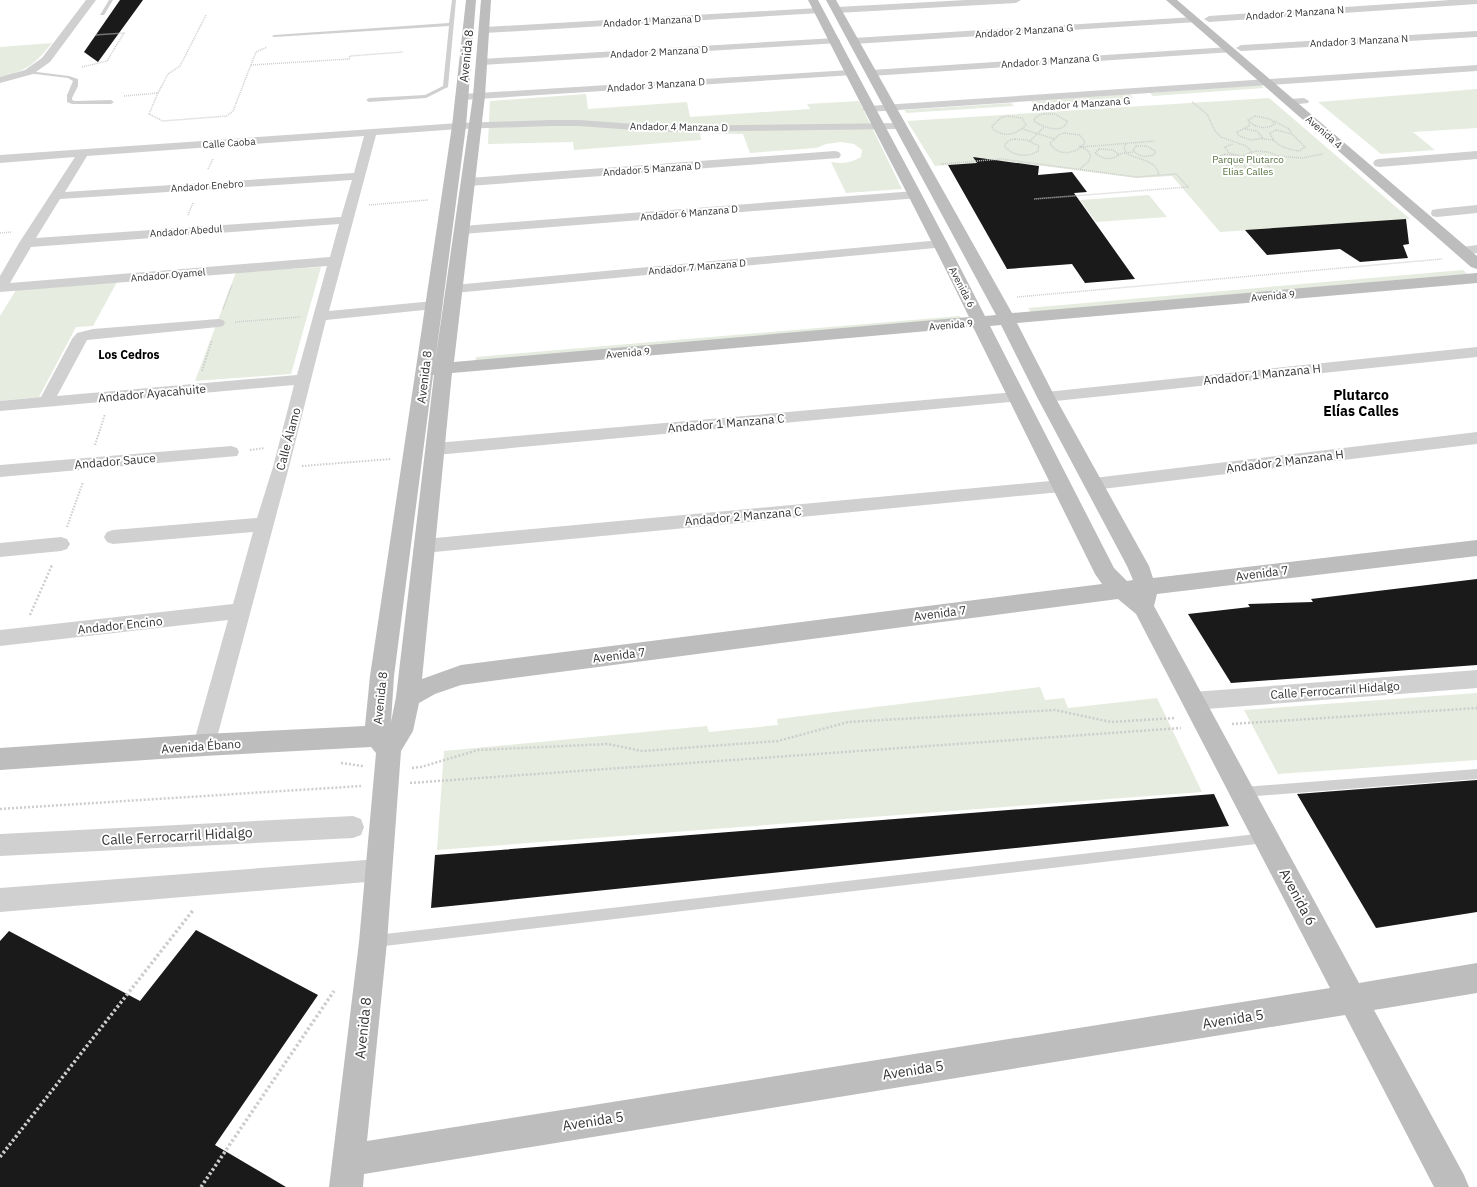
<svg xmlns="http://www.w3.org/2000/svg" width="1477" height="1187" viewBox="0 0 1477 1187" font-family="'IBM Plex Sans',sans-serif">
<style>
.green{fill:#e6ecdf}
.building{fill:#1a1a1a}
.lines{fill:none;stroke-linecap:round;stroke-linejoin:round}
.path-far3{stroke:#cdcdcd;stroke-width:1.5;stroke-dasharray:1 1;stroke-linecap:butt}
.path-far2{stroke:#cdcdcd;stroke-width:2;stroke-dasharray:1.5 1.5;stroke-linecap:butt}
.path-far1{stroke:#cdcdcd;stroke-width:2.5;stroke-dasharray:2 2;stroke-linecap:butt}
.path{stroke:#cdcdcd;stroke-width:3.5;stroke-dasharray:2.5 2.5;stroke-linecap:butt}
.lane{fill:#d0d0d0;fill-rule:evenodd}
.street{fill:#d0d0d0;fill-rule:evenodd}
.secondary{fill:#bdbdbd;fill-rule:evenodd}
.labels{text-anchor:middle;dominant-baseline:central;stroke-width:4;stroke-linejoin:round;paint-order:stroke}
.far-street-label{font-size:10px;fill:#333;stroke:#fff}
.far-park-label{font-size:10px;fill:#56703f;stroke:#fff}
.street-label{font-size:12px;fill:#333;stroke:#fff}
.far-quarter-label{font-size:12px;font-weight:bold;fill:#000;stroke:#fff}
.quarter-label{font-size:14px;font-weight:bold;fill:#000;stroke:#fff}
.near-street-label{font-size:14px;fill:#333;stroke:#fff}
</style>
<rect width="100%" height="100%" fill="#fff"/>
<path class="green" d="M52 43C34 65 28 70 0 77V47Z
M1261 85 1264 88 1153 96 1150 93Z
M1477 89V128L1413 132 1435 150 1381 154 1318 102Z
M586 94 588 109 687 102 690 117 810 109 807 104 859 101 902 189 846 193 831 162C843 164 851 163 861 157L862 150 854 144 841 142 826 144 816 148 750 153 743 134 700 133 701 140 574 150 573 142 488 144 490 101Z
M1130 94 1133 98 1034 105 1031 101Z
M1269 98 1410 219 1220 232 1172 176 1137 178 1004 161 935 166 907 121Z
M1011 103 1014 106 906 113 905 110Z
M1149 195 1167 217 1096 222 1080 200Z
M321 267 291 374 195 381 236 272Z
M1463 270 1467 274 1031 312 1028 308Z
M117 282 93 326 76 327 39 397 0 401V316L16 290Z
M960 316 962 320 475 362 476 357Z
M1040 687 1045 700 1064 698 1068 708 1157 698 1202 792 437 850 444 751 707 726 709 732 778 725 777 719Z
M1477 693V760L1278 774 1244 710Z"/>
<path class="building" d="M120 0H143L98 62 84 52Z
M973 157 1039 166 1038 175 1072 172 1087 192 1074 193 1135 279 1085 283 1072 264 1007 269 948 165 977 163Z
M1406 219 1409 244 1403 245 1408 258 1360 262 1340 249 1267 255 1245 230Z
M1477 579V665L1231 683 1188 614 1250 607 1248 604 1313 602 1311 599Z
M1477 780V912L1376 928 1297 794Z
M1214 794 1229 826 431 908 435 855Z
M196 930 318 995 215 1145 286 1187H0V941L9 931 140 1001Z"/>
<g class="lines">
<path class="path-far3" d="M251 65 349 59 350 56 403 52
M82 67 107 61 124 33 95 35
M158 93 149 114 163 121 227 116 233 111 256 52 267 47
M124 96 158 93 168 74 180 66 206 15
M1192 102 1207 114 1215 131 1221 137 1246 146 1252 152 1242 156 1229 153 1225 147 1233 144
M1044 114H1055L1067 121C1064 135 1042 127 1034 121V119L1039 115Z
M1008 116 1022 118 1026 125C1015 135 1005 138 993 129L992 126 1002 117Z
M1255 116 1270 119 1275 124C1266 130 1255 128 1248 120Z
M1274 121 1289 129 1292 133
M1022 129 1055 139
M1245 129 1257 131 1263 138 1251 140 1239 136 1237 132 1249 126V122
M1276 130 1292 134 1305 147 1299 151C1287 149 1274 146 1270 133Z
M1065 133 1080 135 1085 142 1082 146H1079L1081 147C1071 155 1056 155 1050 143L1060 134Z
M1015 139 1027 140 1039 146 1038 151C1027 158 1014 156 1005 147V144L1010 140Z
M1262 139 1273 140
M1030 141 1044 127
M1126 144 1124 147 1126 153C1137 160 1156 159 1159 175
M1136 146H1147L1155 151V154C1147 158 1139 157 1133 150Z
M1081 147 1155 141
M1099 149 1113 150 1119 155C1110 161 1103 159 1095 153Z
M1256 151 1268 152 1278 156V160C1269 164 1255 164 1251 153Z
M1118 154 1133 152
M1225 154 1238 156 1243 160V164C1233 167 1223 167 1217 157Z
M1278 156 1302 158 1323 154
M1248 161 1260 162 1270 167 1271 171C1261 176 1249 174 1243 164Z
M941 164 1001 159 1136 177 1176 174 1188 187 1034 199
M208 169 213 159
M1080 169 1088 162 1091 156 1087 150 1081 147
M369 205 428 200
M188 215 193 203
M0 233 12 232
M1017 297 1442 259
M223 309 232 285
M235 322 300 317"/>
<path class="path-far2" d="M202 371 212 340
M95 445 105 414
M250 450 265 448
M302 466 391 459
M67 527 83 482"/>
<path class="path-far1" d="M30 615 52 565
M1232 724 1477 708
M341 763 363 766
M412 768 421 767 478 750 608 744 642 751 778 741 848 722 1055 710 1111 722 1175 718
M410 783 1181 728
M0 809 361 786"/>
<path class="path" d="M0 1157 194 909
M201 1187 334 991"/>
<path class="lane" d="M109 0H113L104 15H100Z
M452 0H456L448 87 426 98 369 102 366 100 369 98 425 95 443 86 449 26 274 37 272 36 274 35 449 23Z
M29 71 69 76 78 79V86L72 98V100L75 101 111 100 114 102 111 104H72L67 102V95L73 81 68 78 27 73V71Z
M1477 769V779L1244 797 1240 795 1239 792 1240 789 1244 787Z
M1265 833 1269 834 1270 838 1269 842 1265 843 376 947 372 945 370 941 372 937 376 935Z"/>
<path class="street" d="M86 0H96L50 62 33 74 0 83V77L25 70 42 58Z
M966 0H1021L1016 3 837 13 832 10 837 7Z
M1450 0H1477V4L1209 22 1204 19 1209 16Z
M818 8 823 11 821 13 485 33 480 30 485 27Z
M1194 17 1197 18 1199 20 1197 22 854 44 849 41 854 38Z
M1477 31V37L1241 51 1236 48 1241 45Z
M835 38 839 39 840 41 839 43 482 65 477 62 482 59Z
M1229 47 1234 50 1233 52 871 76 866 73 871 70Z
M1477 65V71L868 112 862 109 868 106Z
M850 70 854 71 855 73 854 75 462 100 457 97 462 94Z
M1304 98 1309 101 1308 103 1289 105 1284 102 1289 99Z
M550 120H579L662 126 900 123 904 124 906 126 904 128 900 129 662 132 579 126H550L459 129 376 135 329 311 434 301 439 302 441 305 439 308 434 309 326 320 289 467 215 745 212 752 204 755 196 752 193 745 228 620 0 646V630L233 604 253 532 113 544 107 542 104 537 107 532 113 530 257 518 273 467 294 385 0 411V401L41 397 72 339 77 333 93 329 218 319 223 320 225 323 223 326 218 327 87 340 57 396 297 375 327 266 0 292V276L19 243 75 157 0 163V155L459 123ZM364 136 354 173 65 192 87 156ZM352 180 341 217 36 238 60 199ZM339 224 330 257 10 283 31 247Z
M835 151 839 152 841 155 839 158 469 186 465 185 463 182 465 179 469 178Z
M1477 151V159L1379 167 1375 166 1373 163 1375 160 1379 159Z
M915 191 919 192 921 195 919 198 463 234 458 233 456 230 458 227 463 226Z
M1477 205V213L1437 217 1432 216 1431 213 1432 210 1437 209Z
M941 240 946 241 948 244 946 247 454 293 449 292 447 289 449 286 454 285Z
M1477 245V253L1461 255 1456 254 1454 251 1456 248Z
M1477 347V357L1046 402 1040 401 1038 397 1040 393 1046 392Z
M1016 392 1022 393 1024 397 1022 401 436 455 430 453 428 449 430 445 436 443Z
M1477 432V444L1094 490 1088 488 1085 484 1088 480 1094 478Z
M231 446 237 448 239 452 237 456 0 477V465Z
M1061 480 1067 482 1070 486 1067 490 1061 492 424 553 418 551 415 546 418 541 424 539Z
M61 537 67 539 70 544 67 549 61 551 0 557V543Z
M1477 670V688L1193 710 1186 707 1183 701 1186 695 1193 692Z
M353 816 361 819 364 827 361 835 353 838 0 856V834Z
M379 859 387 862 391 870 387 878 379 881 0 912V888Z"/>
<path class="secondary" d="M466 0H476L466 126 435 363 473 96 481 0H491L485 96 454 362 969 317C917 210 861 106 808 0H818C873 105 931 209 985 316L996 315 826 0H836L1012 313 1477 273V283L1017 323 1055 397 1149 566 1153 578 1477 540V556L1157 594 1154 606 1359 983 1477 963V993L1374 1010 1464 1175 1469 1187H1434L1345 1015 364 1174 363 1187H329L359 942 376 753 371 747 204 756 0 770V748L204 734 365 726 370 676 452 126ZM1001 325 1037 397 1127 566 1133 580 1127 581 1114 568 990 326ZM973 327 1095 574 1102 584 461 665 422 679 452 373ZM433 375H434L396 697 391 722 394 676ZM1118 599 1136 614 1330 988 367 1141 387 942 401 751 413 731 419 703 435 694 461 685Z
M1166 0H1177L1477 256V269L1471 267Z"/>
</g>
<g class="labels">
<g class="far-street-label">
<text transform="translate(1295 13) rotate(-4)">Andador 2 Manzana N</text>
<text transform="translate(652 21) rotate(-3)">Andador 1 Manzana D</text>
<text transform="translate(1024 31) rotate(-4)">Andador 2 Manzana G</text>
<text transform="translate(1359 41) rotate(-3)">Andador 3 Manzana N</text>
<text transform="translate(659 52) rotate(-3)">Andador 2 Manzana D</text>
<text transform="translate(1050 61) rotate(-4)">Andador 3 Manzana G</text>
<text transform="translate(656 85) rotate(-4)">Andador 3 Manzana D</text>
<text transform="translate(1081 104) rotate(-4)">Andador 4 Manzana G</text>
<text transform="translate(679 127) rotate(1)">Andador 4 Manzana D</text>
<text transform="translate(1324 132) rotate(41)">Avenida 4</text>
<text transform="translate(229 143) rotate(-4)">Calle Caoba</text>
<text transform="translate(652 169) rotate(-4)">Andador 5 Manzana D</text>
<text transform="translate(207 186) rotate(-4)">Andador Enebro</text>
<text transform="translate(689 213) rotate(-5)">Andador 6 Manzana D</text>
<text transform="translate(186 231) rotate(-4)">Andador Abedul</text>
<text transform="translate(697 267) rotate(-5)">Andador 7 Manzana D</text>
<text transform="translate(168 275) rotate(-5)">Andador Oyamel</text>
<text transform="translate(962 287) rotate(63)">Avenida 6</text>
<text transform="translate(1273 296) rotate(-5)">Avenida 9</text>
<text transform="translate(951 325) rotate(-5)">Avenida 9</text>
<text transform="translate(628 353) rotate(-5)">Avenida 9</text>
</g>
<g class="far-park-label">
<text x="1248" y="159">Parque Plutarco<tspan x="1248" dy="12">Elias Calles</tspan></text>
</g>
<g class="street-label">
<text transform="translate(466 56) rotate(-84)">Avenida 8</text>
<text transform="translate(1262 374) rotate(-6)">Andador 1 Manzana H</text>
<text transform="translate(424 377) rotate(-83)">Avenida 8</text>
<text transform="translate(152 393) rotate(-5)">Andador Ayacahuite</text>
<text transform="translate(726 423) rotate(-5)">Andador 1 Manzana C</text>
<text transform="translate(288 439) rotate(-75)">Calle Álamo</text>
<text transform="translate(115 461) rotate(-5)">Andador Sauce</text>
<text transform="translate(1285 461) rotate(-7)">Andador 2 Manzana H</text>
<text transform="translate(743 516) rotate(-5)">Andador 2 Manzana C</text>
<text transform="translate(1262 573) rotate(-7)">Avenida 7</text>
<text transform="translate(940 613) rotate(-7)">Avenida 7</text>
<text transform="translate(120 625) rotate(-6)">Andador Encino</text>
<text transform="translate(619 655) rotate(-7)">Avenida 7</text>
<text transform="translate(1335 690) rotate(-4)">Calle Ferrocarril Hidalgo</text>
<text transform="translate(380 698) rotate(-84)">Avenida 8</text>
<text transform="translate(201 746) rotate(-4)">Avenida Ébano</text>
</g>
<g class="far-quarter-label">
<text x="129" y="354">Los Cedros</text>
</g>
<g class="quarter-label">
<text x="1361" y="395">Plutarco<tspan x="1361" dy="16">Elías Calles</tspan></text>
</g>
<g class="near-street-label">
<text transform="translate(177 836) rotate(-3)">Calle Ferrocarril Hidalgo</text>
<text transform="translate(1298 897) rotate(62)">Avenida 6</text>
<text transform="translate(1233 1019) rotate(-9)">Avenida 5</text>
<text transform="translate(363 1028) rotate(-84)">Avenida 8</text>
<text transform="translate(913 1070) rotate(-9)">Avenida 5</text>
<text transform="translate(593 1121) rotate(-9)">Avenida 5</text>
</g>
</g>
</svg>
